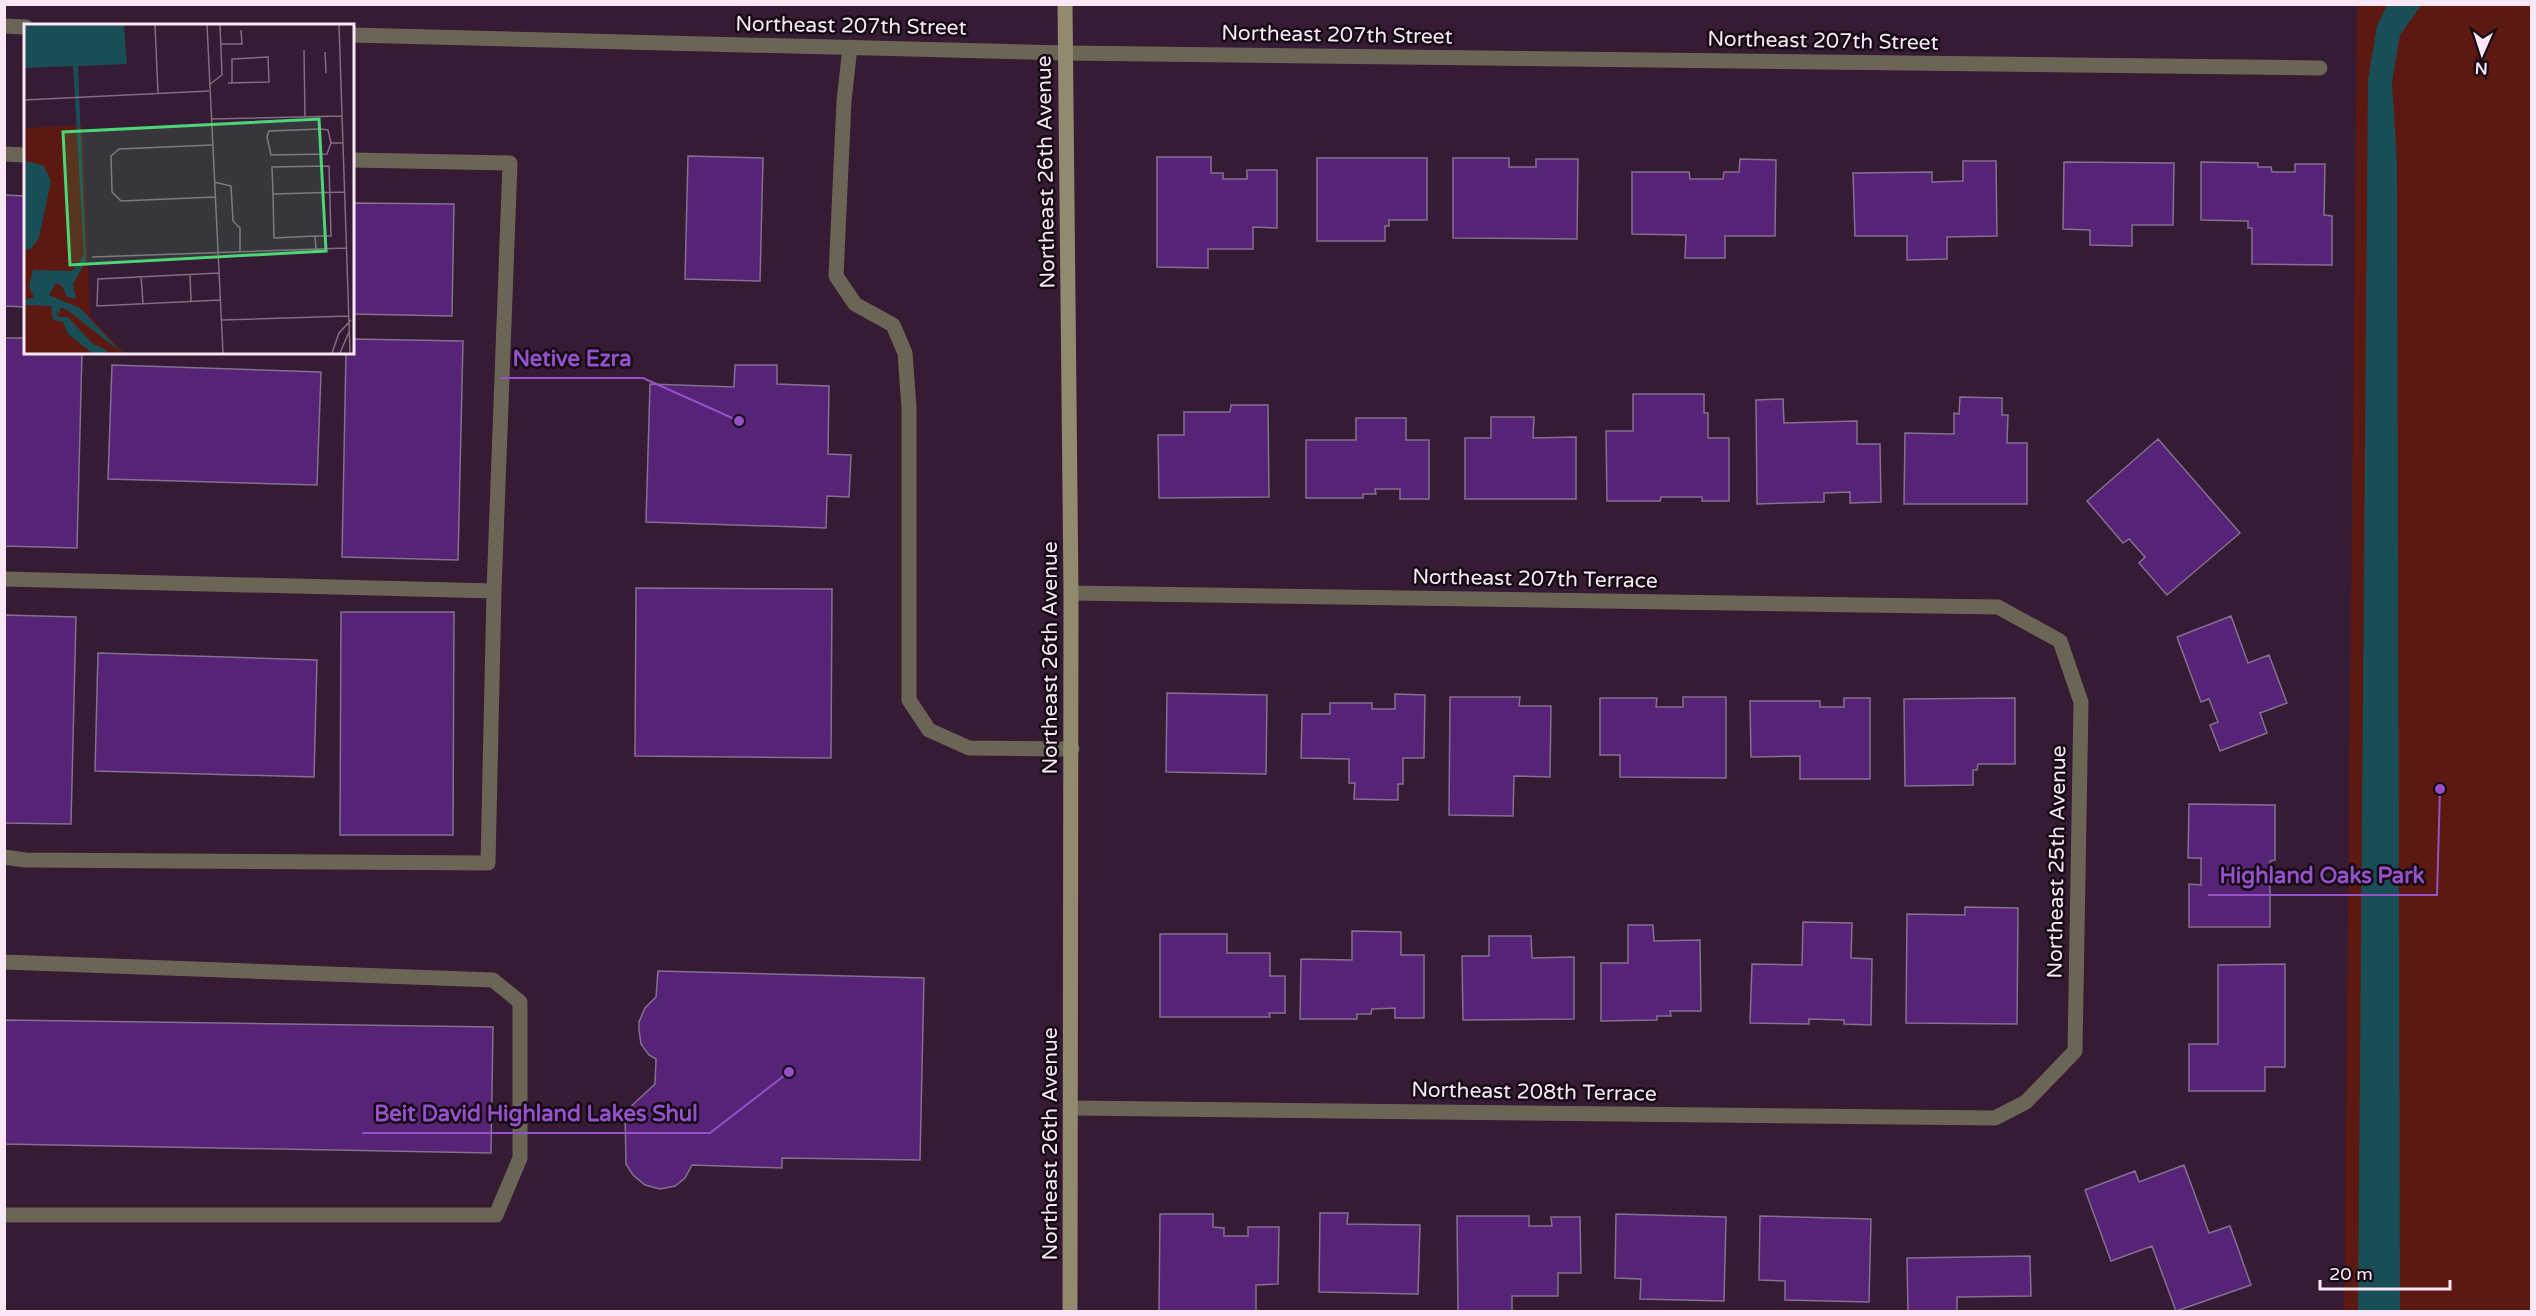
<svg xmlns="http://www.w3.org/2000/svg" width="2536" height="1316" viewBox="0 0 2536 1316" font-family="'Varela Round',sans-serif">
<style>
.green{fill:#5c1911}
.water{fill:#1a4e56}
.building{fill:#572376;stroke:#837092;stroke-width:1.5}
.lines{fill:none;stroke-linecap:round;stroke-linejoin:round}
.lane{stroke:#6b6555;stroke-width:15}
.street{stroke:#6b6555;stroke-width:15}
.secondary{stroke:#92896f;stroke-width:15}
.labels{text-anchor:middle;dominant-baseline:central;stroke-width:5;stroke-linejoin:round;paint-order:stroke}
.street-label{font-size:21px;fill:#f9e7f6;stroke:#160a15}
.inset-road{fill:none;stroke:#836d81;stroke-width:1.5}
.view{fill:#4cd676;fill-opacity:0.15;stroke:#4cd676;stroke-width:3}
.inset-edge{fill:none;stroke:#f9e7f6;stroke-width:3}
.leader{fill:none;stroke:#9451ca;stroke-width:2}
.callout-dot{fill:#9451ca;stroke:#160a15;stroke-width:2}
.callout-label{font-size:22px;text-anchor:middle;font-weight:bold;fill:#9451ca;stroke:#160a15;stroke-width:5;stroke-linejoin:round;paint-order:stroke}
</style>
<rect width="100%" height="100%" fill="#351b33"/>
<path class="green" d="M2357 5H2531V1311L2344 1312Z"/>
<path class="water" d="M2422 4 2400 35 2392 82 2397 162 2400 1311 2358 1312 2368 80 2377 26 2387 5Z"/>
<path class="building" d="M688 156 763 158 760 281 685 279Z
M1157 157H1211V173H1223V179H1247V170H1277V228L1253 227V249H1208V268L1157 267Z
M1317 158H1427V220H1389V226H1385V241H1317Z
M1453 158H1509V167H1536V159H1578L1577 239 1453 238Z
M1740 159 1776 160 1775 236H1725V258H1685L1686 235 1632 234V172H1689L1690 179H1723L1724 172H1739Z
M1963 161H1996L1997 236 1947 237V259L1907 260V236H1855L1853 173 1932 172V182L1963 181Z
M2064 162 2174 163 2173 225H2132V246L2090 245V230L2063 229Z
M2201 162 2258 163V167H2271L2272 172H2295V164H2325L2324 215 2332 216V265L2252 264V228H2248V221L2201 220Z
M4 195 26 196V307L4 306Z
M352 203 454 204 452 316 352 314Z
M4 338H26V352H82L77 548 4 546Z
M352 339 463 341 458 560 342 557 346 352H352Z
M112 365 321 372 317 485 108 479Z
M735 365H777V384L829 386 828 454 851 455 849 497 827 496 826 528 646 522 650 384 734 387Z
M1633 394H1704V413H1708V438H1729V501H1702V497H1661L1660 501H1607L1606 431H1633Z
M1960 397 2002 398V415H2008L2007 443H2027V504H1904L1905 433 1954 434V413L1959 414Z
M1783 399 1784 423 1857 421V444H1880L1881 502 1850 503V492L1824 493V502L1757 504 1756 400Z
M1231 405H1268L1269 497 1159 498 1158 435H1184V412H1230Z
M1491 417H1534L1533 438 1576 437V499H1465V438H1491Z
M1356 418H1406V440H1429V499H1400V489H1375L1376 494H1363V498H1306V440H1356Z
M2158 439 2240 533 2167 595 2139 563 2145 557 2129 539 2123 543 2087 501Z
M636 588 832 589 831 758 635 756Z
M341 612H454L453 835H340Z
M4 615 76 617 71 824 4 823Z
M2231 616 2248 663 2269 655 2287 703 2260 713 2267 733 2220 751 2210 725 2218 722 2209 699 2201 702 2177 637Z
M98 653 317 660 314 777 95 771Z
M1167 693 1267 695 1266 774 1166 772Z
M1395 694 1425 695 1424 758H1403V784H1398V800L1354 799 1355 783H1349V759L1301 758 1302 714H1330V703H1372V709H1395Z
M1450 697H1520L1519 706H1551L1550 777 1514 776 1513 816 1449 815Z
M1683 697H1726V778L1620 777V755H1600V698H1657L1656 707H1683Z
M1844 698H1870V779H1800V756L1751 757 1750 701H1820V707H1844Z
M2015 698V764H1978L1977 770H1973V785L1905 786 1904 699Z
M2189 804 2275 805V860L2270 861V927H2189V884L2201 885V858H2188Z
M1965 907 2018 908 2017 1024 1906 1023 1907 914 1965 915Z
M1803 922 1852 923 1851 958 1872 959 1871 1025 1844 1024V1020L1809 1019V1024L1750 1023 1752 964 1802 965Z
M1628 925H1653L1654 941 1700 940 1701 1011H1670L1671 1016H1657V1020L1601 1021V963H1628Z
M1352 931 1401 932V955H1424V1018H1395V1008L1372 1009 1371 1014H1357V1019H1300L1301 959 1352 960Z
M1160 934H1227V953H1270V976H1285V1013H1269L1270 1017H1160Z
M1489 936H1531L1532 958 1574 957V1019L1463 1020 1462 956H1489Z
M2285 964V1067H2265V1091H2189V1044H2218V965Z
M658 971 924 978 920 1160 782 1158V1168L692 1165 685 1178 675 1186 660 1189 645 1185 633 1175 626 1164 625 1112 655 1084 656 1059 649 1055 641 1044 639 1030V1022L645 1008 656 997Z
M4 1020 493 1027 491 1153 4 1144Z
M2184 1165 2209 1233 2230 1226 2251 1285 2176 1311 2152 1246 2111 1261 2085 1190 2135 1171 2139 1182Z
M1320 1213H1348L1347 1224 1420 1225 1418 1294 1319 1292Z
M1160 1214H1213V1227L1224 1228V1236H1248V1227H1279L1278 1284 1256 1285V1312H1159Z
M1616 1214 1726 1217 1724 1301 1640 1299 1641 1279 1615 1278Z
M1457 1216H1529V1226H1552L1551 1217H1580L1581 1273H1558V1296H1512V1312H1458Z
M1760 1216 1871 1219 1869 1302 1785 1300V1281L1759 1280Z
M2030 1256 2031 1296 1957 1297V1312H1908L1907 1258Z"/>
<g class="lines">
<path class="lane" d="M850 47 844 101 836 276 855 304 893 325 905 353 909 408V700L929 730 969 748 1072 749
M4 154 26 155
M4 579 494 591 510 163 352 160
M4 857 25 860 488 863 494 591
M4 962 493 980 520 1002V1158L496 1215H4"/>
<path class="street" d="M4 26 26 27
M352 35 1065 53 2320 68
M1071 593 1998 607 2060 641 2081 702 2075 1051 2026 1102 1995 1118 1072 1108"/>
<path class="secondary" d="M1065 4 1071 593 1070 1312"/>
</g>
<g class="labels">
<g class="street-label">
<text transform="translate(851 26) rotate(1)">Northeast 207th Street</text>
<text transform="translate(1337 35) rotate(1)">Northeast 207th Street</text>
<text transform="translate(1823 41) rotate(1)">Northeast 207th Street</text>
<text transform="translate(1046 172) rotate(-91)">Northeast 26th Avenue</text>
<text transform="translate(1535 579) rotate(1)">Northeast 207th Terrace</text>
<text transform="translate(1050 658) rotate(-90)">Northeast 26th Avenue</text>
<text transform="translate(2057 862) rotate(-89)">Northeast 25th Avenue</text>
<text transform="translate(1534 1092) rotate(1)">Northeast 208th Terrace</text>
<text transform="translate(1050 1144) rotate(-90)">Northeast 26th Avenue</text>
</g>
</g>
<g transform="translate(24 24)">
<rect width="330" height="330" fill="#351b33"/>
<path d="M58 101 66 292 101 329H0V104Z" fill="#5c1911"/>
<path d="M0 1H100L103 40 54 42 62 237 49 260 52 275 43 273 38 262 32 259 25 271 56 284 98 329 42 285 36 284V290L32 287 34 293H44L69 320 83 326 82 329H68L44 310 39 298 29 296 27 282 0 281V276L10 273 5 262 9 246 48 247 60 232 49 42 0 44ZM0 137 19 141 27 157 15 214 7 225 0 226Z" fill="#1a4e56"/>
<path class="inset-road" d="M131 1 134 69M183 1 199 329M315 1 326 329M197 20H218L217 6M280 26 281 93M301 28 302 49M204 59 245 58 244 33 208 35V59M185 61 198 51 196 1M0 76 185 67M187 95 318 92M307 119 303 130 247 131 243 113 245 107 297 105 304 106 307 119H319M188 121 95 125 87 132 88 168 97 177 191 173M190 158 207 162 209 197 216 204V227M249 170 248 143 305 142 307 212H291M292 225 291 212 250 214 249 170 321 168M68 233 323 224M195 249 74 255 73 282 197 276M166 251 167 277M117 252 119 279M198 296 325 292M308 329 315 309 327 296M316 329 325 308"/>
<path class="view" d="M295 95 302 227 46 241 39 108Z"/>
<rect width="330" height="330" class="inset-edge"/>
</g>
<path class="leader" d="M739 421L643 378H500M2440 789L2437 895H2208M789 1072L710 1133H362"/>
<g class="callout-dot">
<circle cx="739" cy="421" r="6"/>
<circle cx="2440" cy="789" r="6"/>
<circle cx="789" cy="1072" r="6"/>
</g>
<g class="callout-label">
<text x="572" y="366">Netive Ezra</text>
<text x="2322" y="883">Highland Oaks Park</text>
<text x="536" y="1121">Beit David Highland Lakes Shul</text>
</g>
<rect width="2536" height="1316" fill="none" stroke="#f9e7f6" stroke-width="12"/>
<g transform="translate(2482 54) rotate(183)" stroke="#160a15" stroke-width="4.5" paint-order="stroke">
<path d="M0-4.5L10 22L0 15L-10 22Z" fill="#f9e7f6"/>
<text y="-9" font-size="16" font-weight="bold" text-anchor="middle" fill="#f9e7f6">N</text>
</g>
<path d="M2320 1280v9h130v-9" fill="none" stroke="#f9e7f6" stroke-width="3"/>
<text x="2329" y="1280" font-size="18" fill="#f9e7f6" stroke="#160a15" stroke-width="4.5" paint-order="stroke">20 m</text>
</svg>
